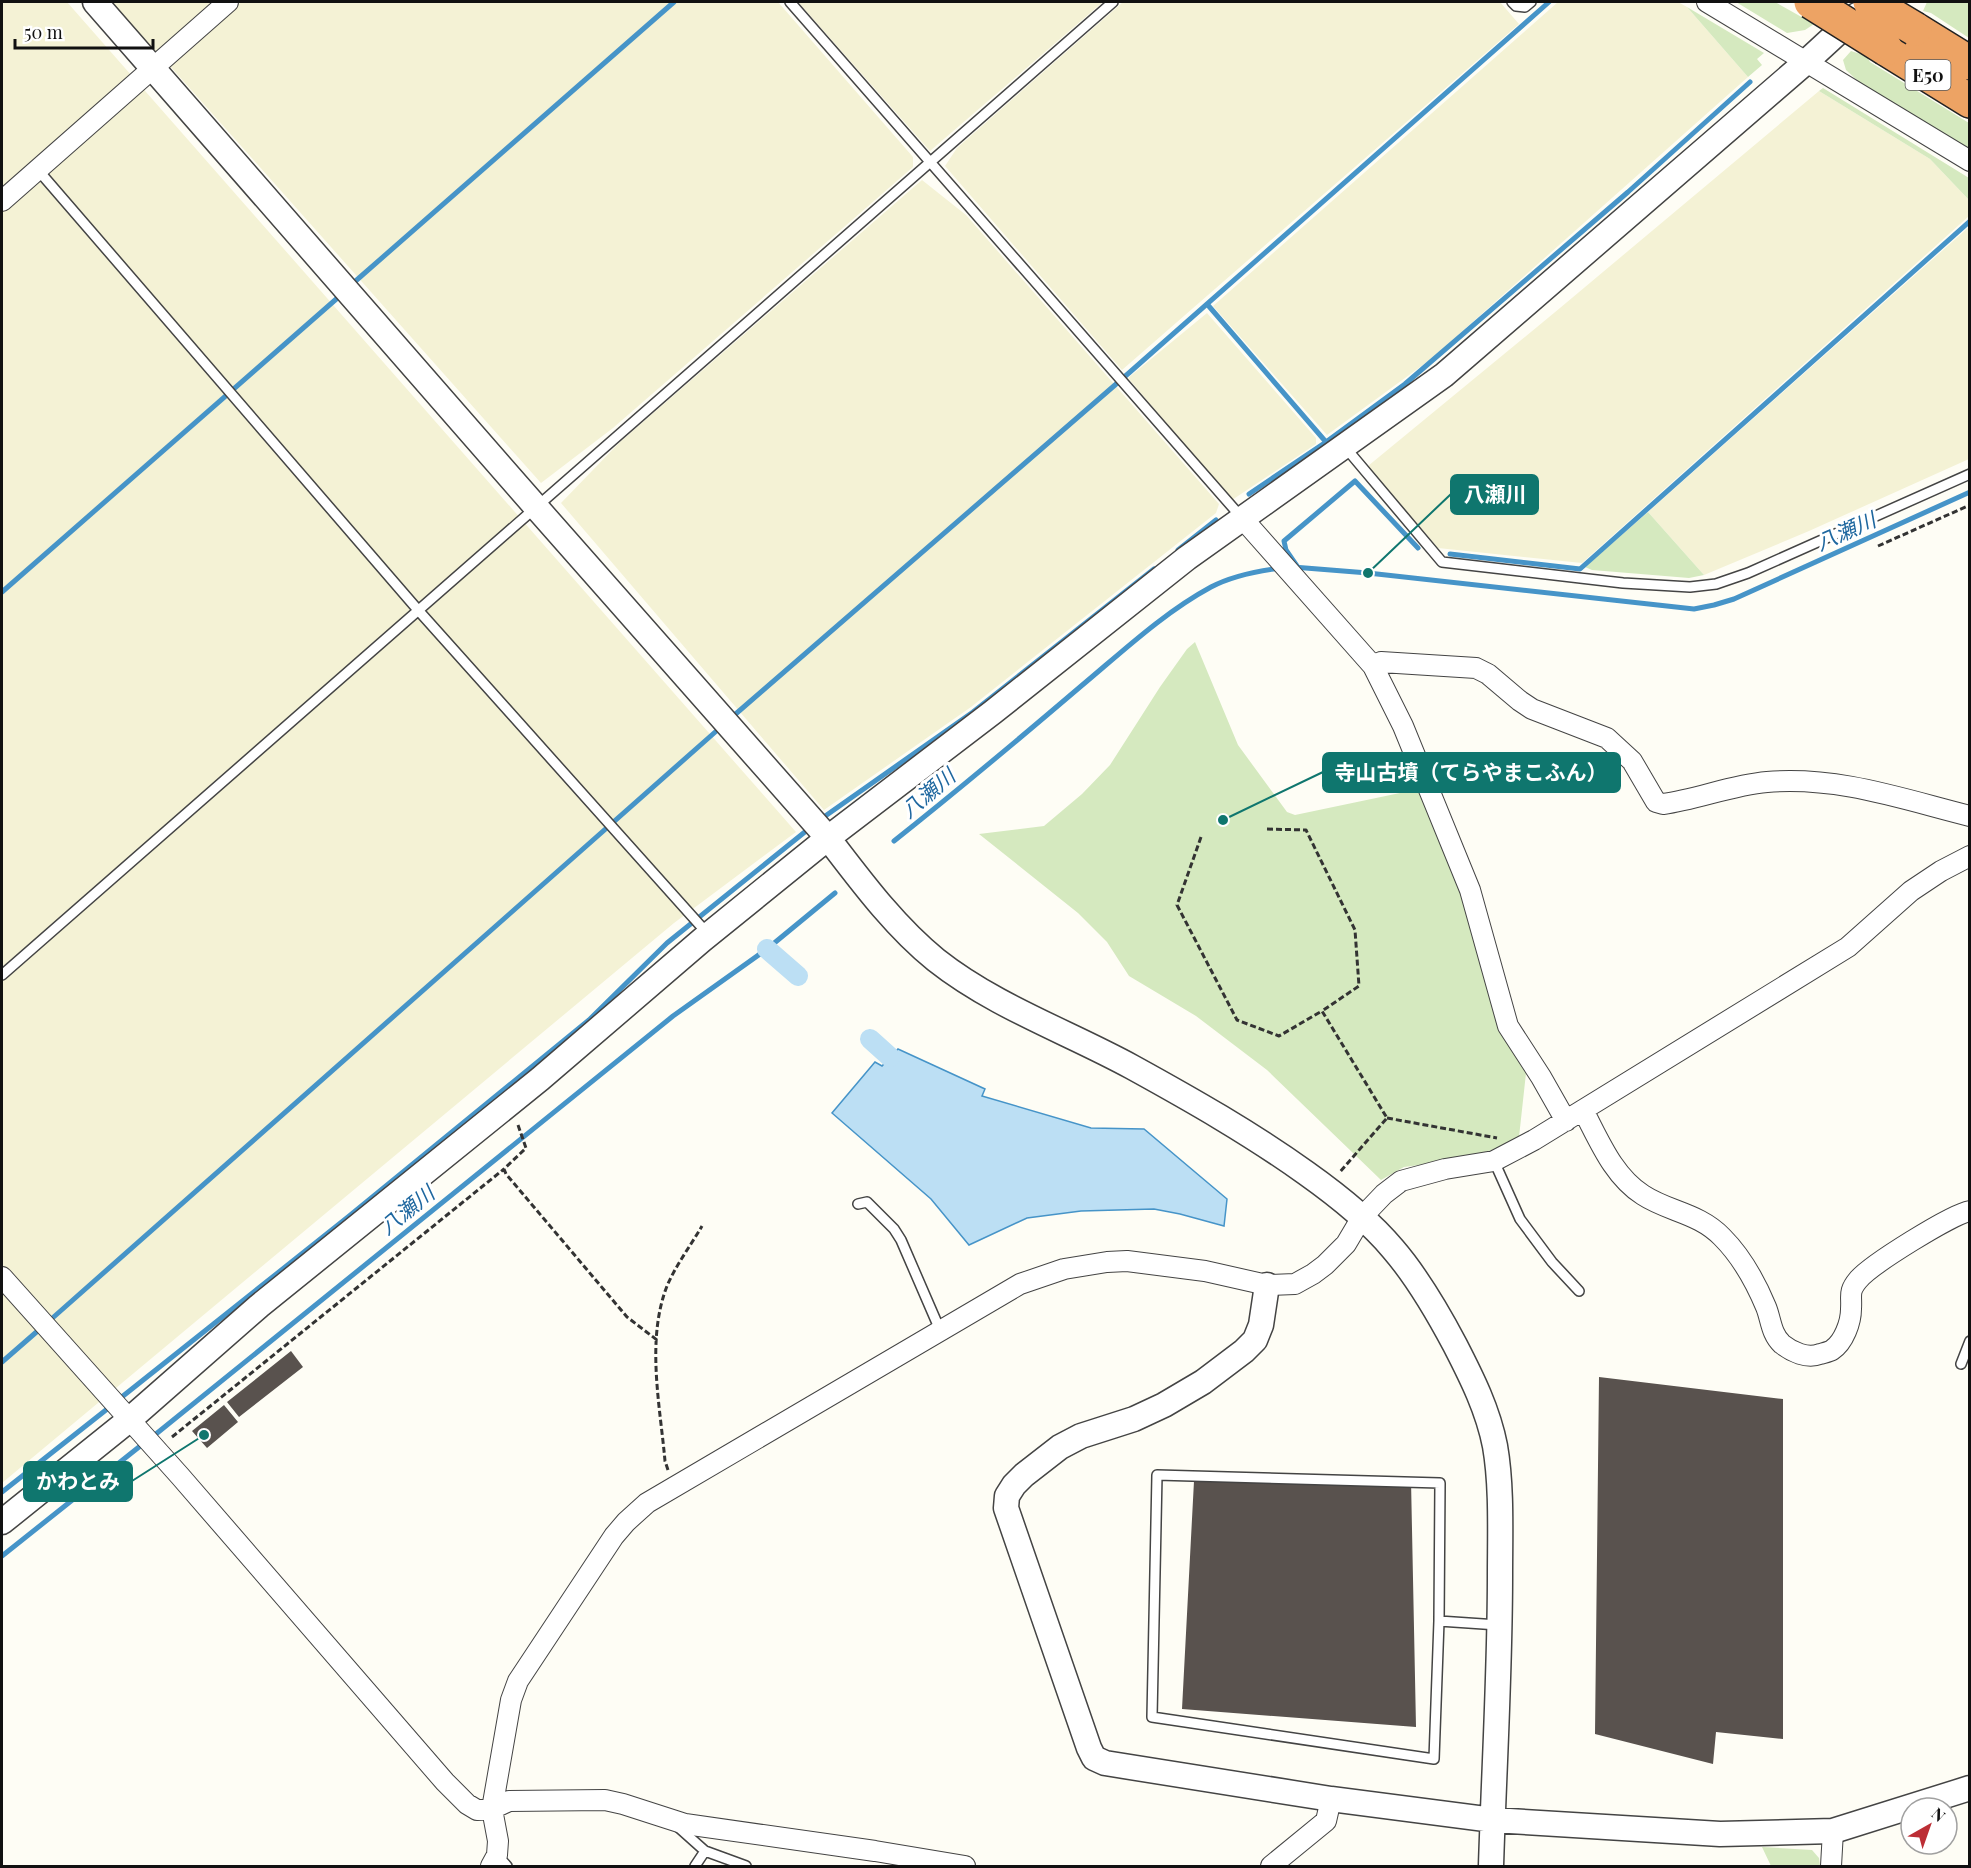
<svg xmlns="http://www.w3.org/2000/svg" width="1971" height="1868" viewBox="0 0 1971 1868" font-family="'Playfair Display','Noto Sans JP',serif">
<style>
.farmland{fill:#f4f2d5}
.green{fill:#d5e9bf}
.water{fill:#bcdff4;stroke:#4694c8;stroke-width:1.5}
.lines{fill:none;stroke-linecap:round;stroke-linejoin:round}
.stream{stroke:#4694c8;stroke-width:5}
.canal{stroke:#bcdff4;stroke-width:20}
.building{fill:#59524e}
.service-casing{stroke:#444;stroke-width:12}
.minor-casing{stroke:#444;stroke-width:22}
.tertiary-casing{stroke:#444;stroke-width:27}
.motorway-casing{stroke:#222;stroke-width:36}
.path{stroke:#333;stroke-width:3;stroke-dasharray:6 3;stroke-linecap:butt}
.service{stroke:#fff;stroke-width:9}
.minor{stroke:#fff;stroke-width:20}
.tertiary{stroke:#fff;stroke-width:24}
.motorway{stroke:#eda364;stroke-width:33}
.motorway-bridge-casing{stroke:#222;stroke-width:36;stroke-linecap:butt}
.motorway-bridge{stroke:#eda364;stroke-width:33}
.labels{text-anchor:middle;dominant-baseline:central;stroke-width:6;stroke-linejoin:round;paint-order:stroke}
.shield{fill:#fff;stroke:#585858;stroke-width:1.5}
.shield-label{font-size:18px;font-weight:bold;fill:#111}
.water-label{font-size:21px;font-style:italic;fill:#1e679f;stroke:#fff}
.leader{fill:none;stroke:#0f766e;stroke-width:2}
.callout-dot{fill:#0f766e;stroke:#fff;stroke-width:2}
.callout{fill:#0f766e;stroke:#0f766e;stroke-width:2}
.callout-label{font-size:21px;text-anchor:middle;font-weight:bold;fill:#fff}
</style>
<rect width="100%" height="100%" fill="#fefdf5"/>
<path class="farmland" d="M2 2H67L796 832 674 923 2 1483Z
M112 2H216L157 54Z
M241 2H778L913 157V167L613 428 541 483 169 65Z
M798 2H1103L930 151Z
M1123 2H1500L1519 24 1122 370 945 166 957 148Z
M1558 2H1678L1687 7 1748 77 1431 359 1327 435 1213 306Z
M1819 91 1930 159 1969 200V216L1582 563 1438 548 1368 466 1560 308Z
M922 180 966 215 1219 504 1216 513 971 707 824 810 561 503 620 442Z
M1969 227V459L1809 531 1704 575 1648 512Z
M1207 313 1316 438V444L1232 500 1128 378Z"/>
<path class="green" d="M1736 2H1775L1814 24 1805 30 1787 33Z
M1927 2H1969V38L1931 13 1923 11Z
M1687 7 1764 53 1757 59 1762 65 1748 77Z
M1851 51 1867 56 1870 62 1969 123V151L1861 84 1846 70 1843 60Z
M1823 88 1969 178V200L1930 159 1819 91Z
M1648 512 1704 575 1689 578 1592 570 1585 567Z
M1195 642 1238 745 1287 812 1295 815 1419 789 1463 890 1503 1033 1526 1073 1519 1137 1501 1147 1465 1159 1404 1167 1381 1180 1267 1070 1196 1016 1129 976 1107 942 1078 913 979 834 1044 826 1082 794 1110 765 1160 687 1187 649Z
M1762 1847 1812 1850 1819 1858 1820 1866H1771Z"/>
<path class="water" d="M898 1049 985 1089 982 1096 1091 1128 1144 1129 1227 1199 1224 1226 1180 1214 1154 1209 1081 1211 1027 1218 969 1245 931 1199 832 1113 875 1062 882 1066Z"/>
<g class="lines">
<path class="stream" d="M351 285 674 2
M1207 304 1326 442
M1249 494 1326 442 1405 384 1628 192 1750 82
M1178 550 1216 520
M1450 554 1580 569 1970 221
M1297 566 1286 550 1284 541 1355 481 1418 548
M1293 567 1368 573 1694 609 1714 605 1734 599 1970 492
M2 592 342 294
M731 718 1130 372 1549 2
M821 819 973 712 1154 569
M894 841C957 791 1019 739 1080 687 1122 652 1163 613 1211 587 1232 576 1257 571 1281 568
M48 1322 722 726
M2 1362 41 1328
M118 1400 348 1217 589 1020 667 943 811 827
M151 1438 673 1016 767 949 835 893
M2 1492 111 1406
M2 1556 144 1443"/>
<path class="canal" d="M767 949 798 976
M870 1039 890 1057"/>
</g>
<path class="building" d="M291 1351 303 1367 239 1417 227 1402Z
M1599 1377 1783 1399V1739L1716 1732 1713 1764 1595 1734Z
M224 1405 238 1422 207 1448 192 1431Z
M1411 1480 1416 1727 1182 1709 1194 1481Z"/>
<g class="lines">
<g class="service-casing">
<path id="service" d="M790 2 1242 518
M1512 2 1516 6 1525 7 1531 2
M38 170 418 610 707 933
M1345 447 1442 562 1623 583 1690 587 1716 584 1748 573 1970 474
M2 975 1113 2
M1494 1161 1520 1219 1552 1262 1579 1291
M858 1204 867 1202 894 1229 901 1240 940 1330
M1961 1364 1970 1341
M1439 1621 1434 1759 1152 1717 1157 1475 1440 1483 1439 1621 1498 1625
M677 1826 705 1851 746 1866
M497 1855 507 1866
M695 1866 705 1851"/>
</g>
<g class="minor-casing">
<path id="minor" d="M1707 2 1970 161
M2 201 228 2
M1242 518 1373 666 1403 726 1470 890 1508 1026 1541 1077 1566 1121
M1373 666 1381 662 1476 668 1488 674 1520 701 1532 709 1607 738 1632 761 1656 802 1663 804C1698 799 1732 785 1767 782 1838 776 1902 799 1970 816
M1583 1110C1599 1140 1613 1176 1643 1195 1669 1212 1699 1213 1722 1237 1741 1256 1756 1283 1766 1307 1771 1319 1771 1334 1782 1344 1792 1352 1807 1359 1820 1354 1823 1353 1829 1352 1832 1350 1844 1342 1851 1322 1851 1309 1852 1295 1848 1292 1858 1280 1870 1265 1952 1214 1970 1211
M2 1277 180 1476 445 1782 467 1804 477 1810 492 1809 509 1801 605 1800 623 1804 685 1824 875 1851 965 1866
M491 1866 497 1855 498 1841 492 1809 511 1700 518 1681 614 1536 626 1522 647 1503 1020 1284 1064 1269 1107 1262 1127 1261 1205 1271 1267 1285 1295 1284 1313 1274 1325 1265 1346 1244 1362 1217 1384 1194 1401 1181 1445 1169 1494 1161 1534 1140 1848 947 1911 891 1941 871 1970 856
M1271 1866 1326 1821 1331 1799
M1831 1866 1833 1831"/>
</g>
<g class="tertiary-casing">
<path id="tertiary" d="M95 2 536 507 828 838C861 881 894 926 936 960 994 1006 1068 1032 1132 1067 1192 1100 1250 1133 1306 1173 1337 1195 1368 1219 1393 1249 1418 1278 1437 1311 1455 1345 1472 1378 1488 1410 1495 1446 1502 1486 1500 1534 1500 1575 1500 1672 1494 1769 1491 1866
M1267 1285 1261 1325 1255 1340 1244 1351 1203 1382 1164 1405 1134 1419 1081 1436 1060 1447 1024 1475 1014 1485 1007 1496 1006 1508 1089 1748 1094 1758 1105 1763 1331 1799 1493 1820 1720 1834 1833 1831 1970 1788
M2 1522 129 1420 259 1306 540 1079 702 940 828 838 993 712 1187 558 1444 375 1806 62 1857 15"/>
</g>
<g class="motorway-casing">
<path id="motorway" d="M1915 29 1970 63
M1886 49 1970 101"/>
</g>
<path class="path" d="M1878 546 1970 505
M1267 829 1306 830 1355 930 1359 986 1322 1011
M1201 837 1177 905 1237 1020 1279 1036 1322 1011 1387 1118 1339 1173
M1387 1118 1497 1138
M518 1125 526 1148 504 1169 506 1174 627 1317 657 1340
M172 1437 504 1169
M668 1470 665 1461C660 1405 646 1340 667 1286 676 1265 691 1245 702 1226"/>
<use href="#service" class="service"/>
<use href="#minor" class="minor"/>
<use href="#tertiary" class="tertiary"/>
<use href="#motorway" class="motorway"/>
<g class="motorway-bridge-casing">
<path id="motorway-bridge" d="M1811 2 1886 49
M1870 2 1915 29"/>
</g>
<use href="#motorway-bridge" class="motorway-bridge"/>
</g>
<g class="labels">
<rect class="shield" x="1905.5" y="60" width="45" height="30" rx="4.5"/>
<g class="shield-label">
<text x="1928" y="75">E50</text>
</g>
<g class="water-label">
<text transform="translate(1845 530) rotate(-24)">八瀬川</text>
<text transform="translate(927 792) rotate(-40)">八瀬川</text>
<text transform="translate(406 1209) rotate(-39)">八瀬川</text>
</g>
</g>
<path class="leader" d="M1368 573L1451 494M1223 820L1323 772M204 1435L132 1481"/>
<g class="callout-dot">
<circle cx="1368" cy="573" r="6"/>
<circle cx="1223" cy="820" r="6"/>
<circle cx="204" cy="1435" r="6"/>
</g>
<g class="callout">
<rect x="1451" y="475" width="87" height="39" rx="6"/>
<rect x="1323" y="753" width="297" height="39" rx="6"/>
<rect x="24" y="1462" width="108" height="39" rx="6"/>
</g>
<g class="callout-label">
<text x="1495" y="502">八瀬川</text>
<text x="1471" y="780">寺山古墳（てらやまこふん）</text>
<text x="78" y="1489">かわとみ</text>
</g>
<rect width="1971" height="1868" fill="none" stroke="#111111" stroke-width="6"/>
<g transform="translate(1929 1826) rotate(40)"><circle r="28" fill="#ffffff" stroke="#a0a0a0" stroke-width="1.5"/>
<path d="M0-4.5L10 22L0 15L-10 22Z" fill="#bc2e35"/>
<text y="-9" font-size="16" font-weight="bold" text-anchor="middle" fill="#111111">N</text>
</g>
<path d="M15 39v9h138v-9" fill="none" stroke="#111111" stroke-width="3"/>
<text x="24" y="39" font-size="18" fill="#111111" stroke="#ffffff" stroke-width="4.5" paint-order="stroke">50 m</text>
</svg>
